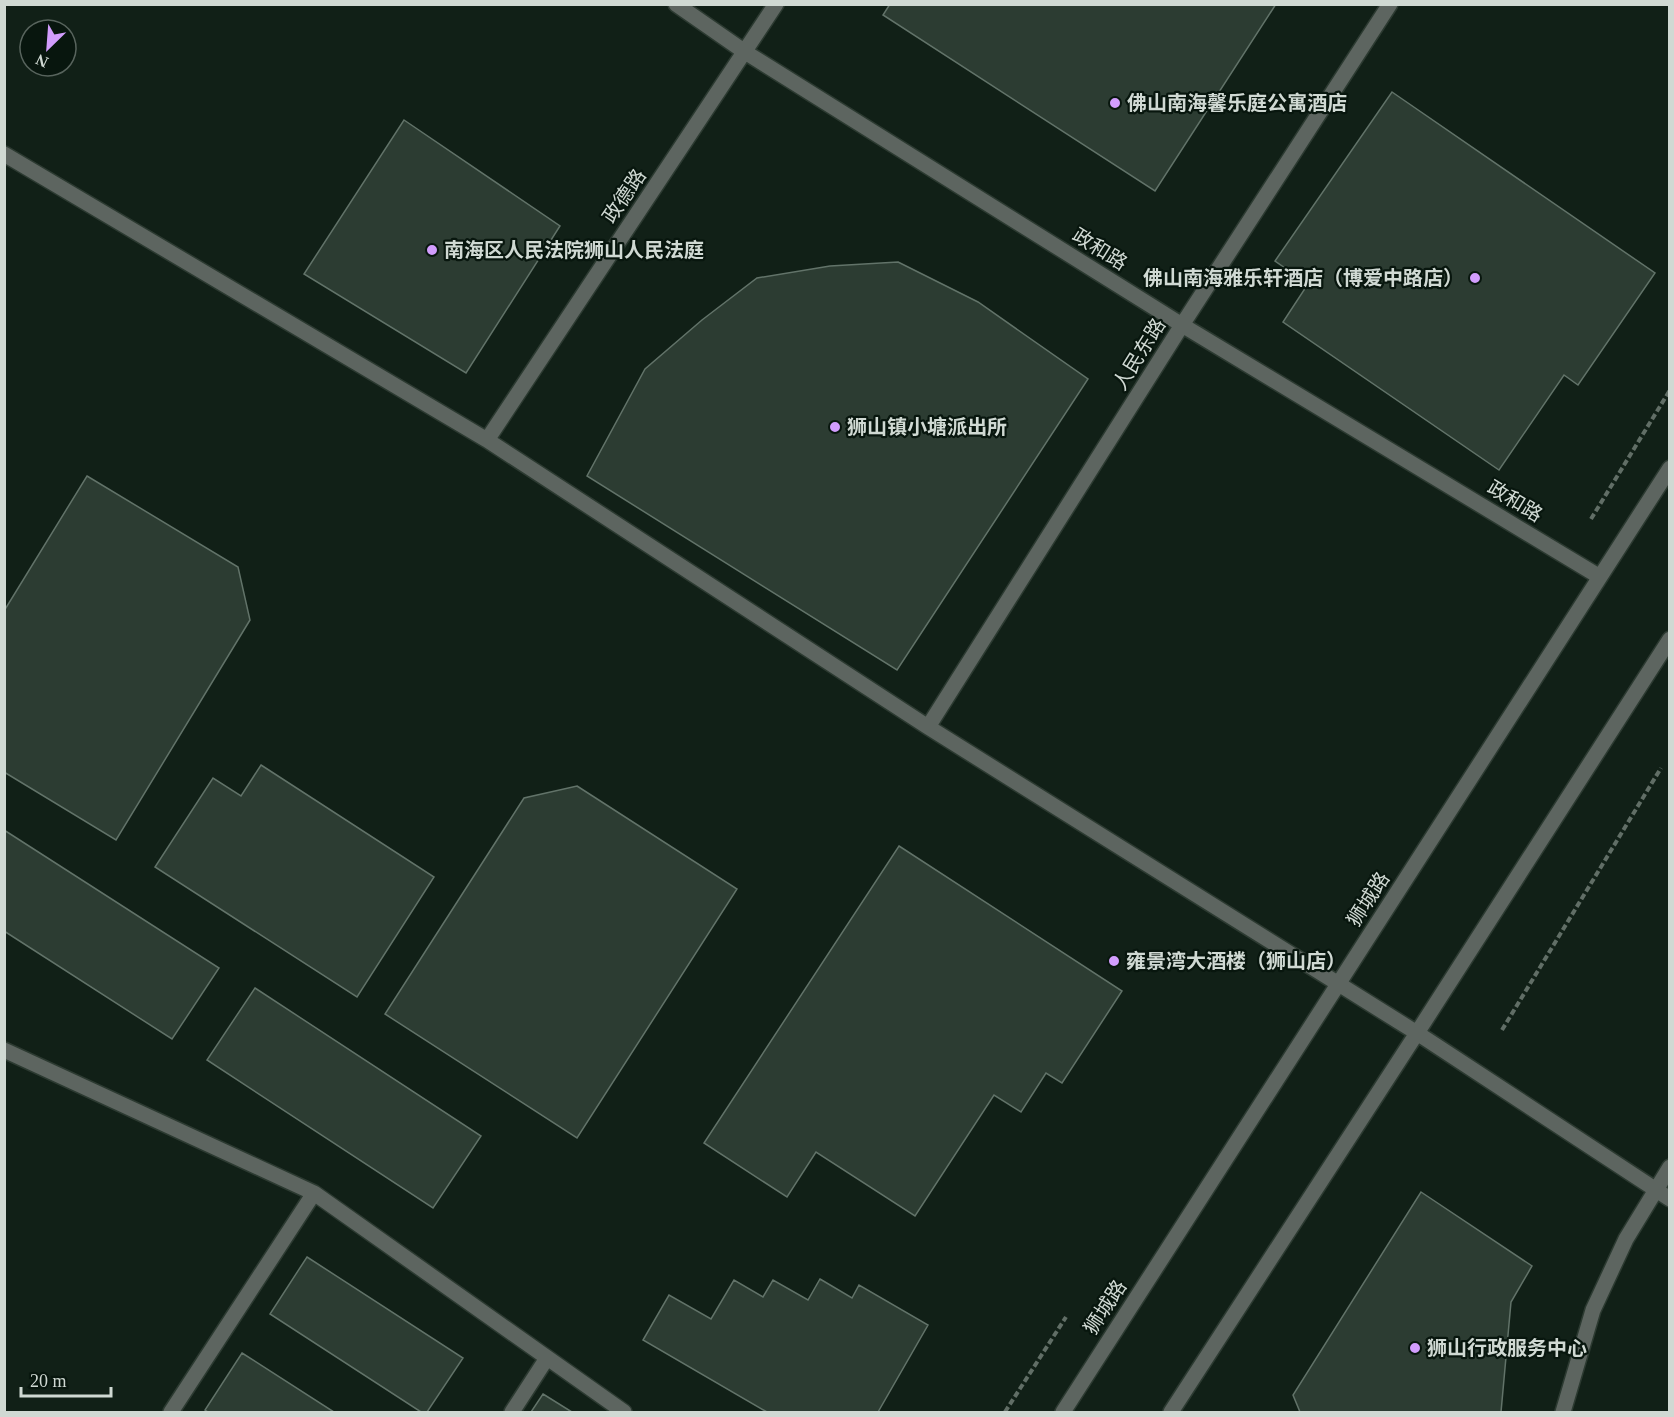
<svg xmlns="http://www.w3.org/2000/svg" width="1674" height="1417" viewBox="0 0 1674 1417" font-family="'Times New Roman','Noto Sans SC',serif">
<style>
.building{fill:#2c3c32;stroke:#627369;stroke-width:1.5}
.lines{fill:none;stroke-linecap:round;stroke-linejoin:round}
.minor-casing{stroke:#2c3a31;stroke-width:18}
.path{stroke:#616e66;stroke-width:4;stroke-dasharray:6 3;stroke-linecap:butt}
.minor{stroke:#5d6560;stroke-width:15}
.poi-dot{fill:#d29dfd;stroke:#08160e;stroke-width:2}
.labels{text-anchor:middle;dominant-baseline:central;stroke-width:4.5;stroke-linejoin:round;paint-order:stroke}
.poi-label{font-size:20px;font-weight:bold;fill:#d0d9d3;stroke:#08160e;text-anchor:start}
.street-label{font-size:20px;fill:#d0d9d3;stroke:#08160e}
</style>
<rect width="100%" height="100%" fill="#112017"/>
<path class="building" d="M890 4H1276L1155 191 883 15Z
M1392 92 1655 273 1578 385 1564 375 1499 470 1283 322 1308 284 1275 261Z
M404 120 560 226 466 373 304 274Z
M898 262 978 302 1088 379 897 670 587 476 645 369 702 320 757 278 830 266Z
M87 476 238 567 250 620 116 840 4 772V611Z
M261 765 434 877 357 997 155 867 213 778 241 796Z
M577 786 737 889 577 1138 385 1014 524 798Z
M4 830 219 968 172 1039 4 931Z
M899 846 1122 991 1062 1083 1046 1073 1021 1112 994 1095 915 1216 816 1152 787 1197 704 1143Z
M255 988 481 1136 433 1208 207 1060Z
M1421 1192 1532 1266 1511 1302 1501 1412H1300L1293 1395Z
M307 1257 463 1358 427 1412H421L270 1314Z
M820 1279 852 1298 859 1285 928 1325 878 1412H767L643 1340 669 1295 711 1319 734 1280 763 1297 773 1280 808 1300Z
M242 1353 334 1412H208L205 1410Z
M543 1394 572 1412H531Z"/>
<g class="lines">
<g class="minor-casing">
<path id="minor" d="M676 4 745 52 1182 325 1600 577
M4 154 487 440 928 727 1417 1033 1670 1199
M487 440 776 4
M928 727 1182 325 1390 4
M4 1050 314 1193 624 1412
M171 1412 314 1193
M512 1412 547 1358
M1063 1412 1670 468
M1171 1412 1417 1033 1670 639
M1563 1412 1593 1310 1626 1239 1670 1167"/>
</g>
<path class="path" d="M1591 519 1670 390
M1502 1030 1661 768
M1005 1412 1066 1317"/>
<use href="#minor" class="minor"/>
</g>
<g class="poi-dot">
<circle cx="1115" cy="103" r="6"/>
<circle cx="432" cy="250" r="6"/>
<circle cx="1475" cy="278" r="6"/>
<circle cx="835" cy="427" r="6"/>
<circle cx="1114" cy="961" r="6"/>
<circle cx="1415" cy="1348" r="6"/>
</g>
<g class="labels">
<g class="poi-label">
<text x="1127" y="103">佛山南海馨乐庭公寓酒店</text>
<text x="444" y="250">南海区人民法院狮山人民法庭</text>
<text x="1463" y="278" text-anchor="end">佛山南海雅乐轩酒店（博爱中路店）</text>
<text x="847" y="427">狮山镇小塘派出所</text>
<text x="1126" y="961">雍景湾大酒楼（狮山店）</text>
<text x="1427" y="1348">狮山行政服务中心</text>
</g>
<g class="street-label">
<text transform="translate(624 196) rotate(-56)">政德路</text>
<text transform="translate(1100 249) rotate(32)">政和路</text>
<text transform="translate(1139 354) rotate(-58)">人民东路</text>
<text transform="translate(1515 501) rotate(31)">政和路</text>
<text transform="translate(1368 899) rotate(-57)">狮城路</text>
<text transform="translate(1105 1307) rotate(-57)">狮城路</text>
</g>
</g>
<rect width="1674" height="1417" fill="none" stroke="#d0d9d3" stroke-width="12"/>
<g transform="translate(48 48) rotate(205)"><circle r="28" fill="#08160e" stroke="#58645d" stroke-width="1.5"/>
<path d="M0-4.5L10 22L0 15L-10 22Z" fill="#d29dfd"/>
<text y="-9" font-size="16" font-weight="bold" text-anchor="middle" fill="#d0d9d3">N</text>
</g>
<path d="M21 1387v9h90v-9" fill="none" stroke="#d0d9d3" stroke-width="3"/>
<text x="30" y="1387" font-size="18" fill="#d0d9d3" stroke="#08160e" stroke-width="4.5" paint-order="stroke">20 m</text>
</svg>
